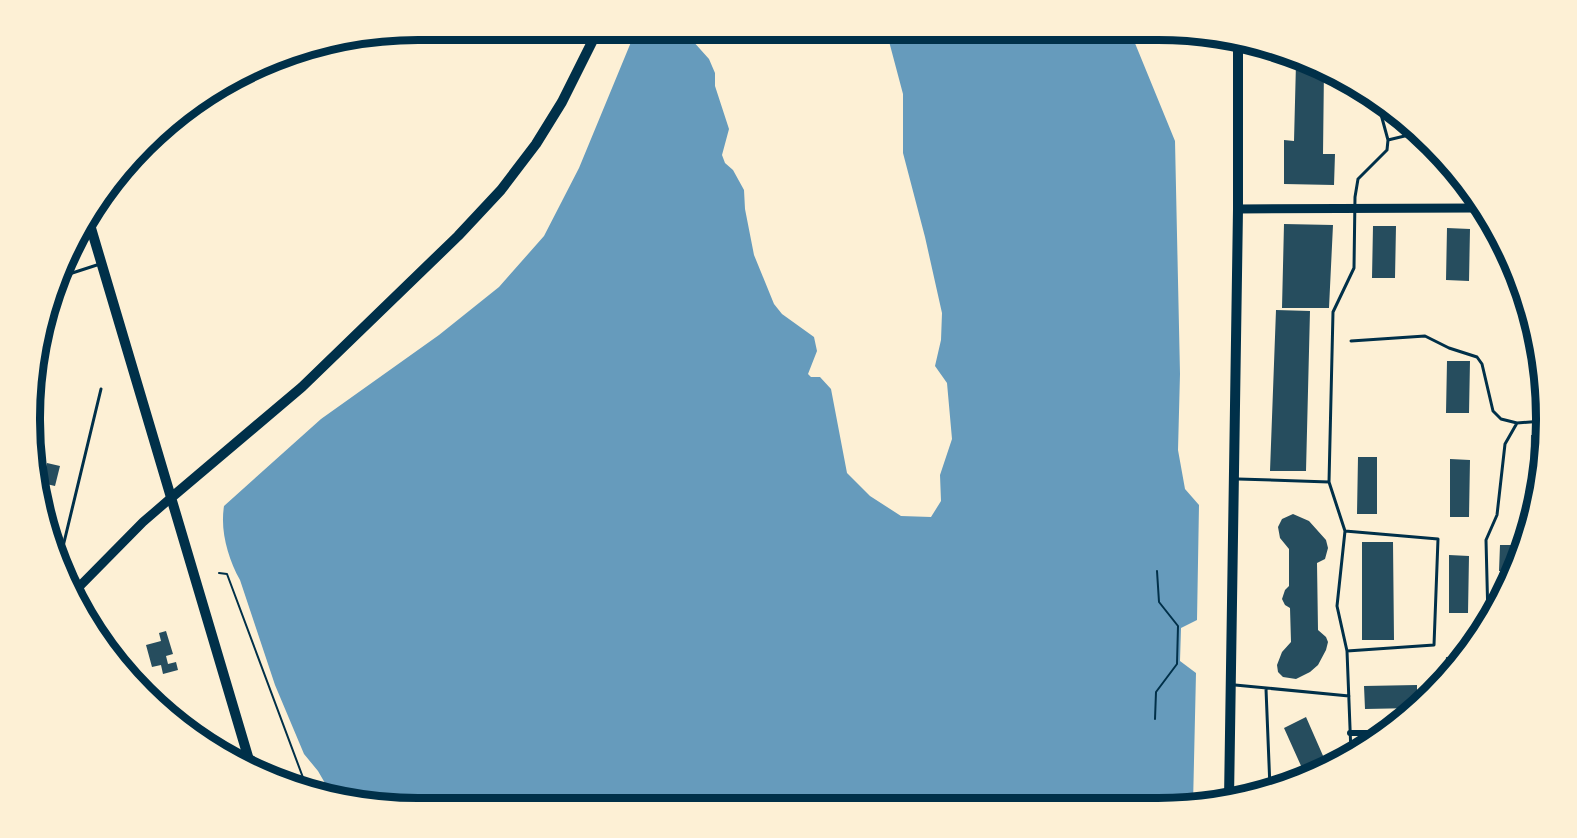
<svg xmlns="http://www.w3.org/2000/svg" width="1577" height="838" viewBox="0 0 1577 838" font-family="Raleway,sans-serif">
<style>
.water{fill:#669bbc}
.building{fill:#264d5e}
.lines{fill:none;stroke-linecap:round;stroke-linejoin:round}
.path{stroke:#003049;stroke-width:2}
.service{stroke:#003049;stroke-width:3}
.minor{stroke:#003049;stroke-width:6}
.secondary{stroke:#003049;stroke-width:9}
.primary{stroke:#003049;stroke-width:10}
.rim{fill:none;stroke:#003049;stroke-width:8}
</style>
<rect width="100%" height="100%" fill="#fdf0d5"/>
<path class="water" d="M636 30H683L709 59 715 73V86L729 129 722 155 725 163 733 170 744 190 745 209 754 255 774 304 782 314 814 337 817 351 808 374 811 377H820L831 389 847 473 870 496 901 516 931 517 941 501 940 475 952 439 947 383 935 366 941 340 942 313 925 237 903 153V94L886 30 1130 31 1175 141 1180 374 1178 450 1185 489 1199 505 1197 620 1181 628 1180 661 1196 673 1193 805 394 807 333 797 318 771 304 754 275 685 240 580C228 558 220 531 224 506L321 419 439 335 499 287 544 236 579 168Z"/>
<path class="building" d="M1296 63H1311L1324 68 1323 154H1335L1334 185 1284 184V140L1294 141Z
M1284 224 1333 225 1329 308H1282Z
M1373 226H1396L1395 278H1372Z
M1447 228 1470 229 1469 281 1446 280Z
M1276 310 1310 311 1306 471H1270Z
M1447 361H1470L1469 413H1446Z
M1531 435H1545L1546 445 1535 487H1530Z
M1358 457H1377V514H1357Z
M1450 459 1470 460 1469 517H1450Z
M47 463 60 466 55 486 42 483Z
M1293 514 1309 521 1326 540 1328 548 1325 559 1317 563 1318 630 1326 637 1328 642 1326 650 1318 665 1310 672 1296 679 1283 677 1278 672 1277 665 1282 652 1291 642 1290 608 1285 605 1282 599 1285 590 1289 586V549L1280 538 1278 527 1282 519Z
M1362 542H1393L1394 640H1362Z
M1500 545H1519L1507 591 1499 603V588L1503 589V571H1499Z
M1449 555 1469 556 1468 613H1449Z
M166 631 173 654 166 656 168 664 176 662 178 670 163 674 161 665 152 667 146 645 161 641 159 633Z
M1446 657 1462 658 1444 681Z
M1417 685V707L1415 708 1365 709 1364 686Z
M1306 717 1324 758 1314 763 1318 772 1307 779 1295 782 1291 773 1302 768 1284 728Z"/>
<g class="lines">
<path class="path" d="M219 573 227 574 308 791
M1155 719 1156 692 1177 664 1178 626 1159 602 1157 571"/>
<path class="service" d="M1388 140 1413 134
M63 276 100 264
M1351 341 1425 336 1449 348 1477 357 1482 364 1493 411 1501 419 1517 423
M1238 479 1329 482
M1345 531 1438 539 1434 645 1347 651
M60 559 101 389
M1488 619 1486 540 1497 515 1505 444 1517 423 1543 421
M1235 685 1349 696
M1266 689 1270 788
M1351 753 1347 651 1337 606 1345 531 1329 482 1333 312 1354 268 1355 197 1358 179 1387 150 1388 140 1379 107"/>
<path class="minor" d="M1350 733H1385"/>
<path class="secondary" d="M1238 209 1477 208
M72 594 143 522 172 497"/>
<path class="primary" d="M88 218 252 770
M172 497 302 387 458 236 501 190 536 144 562 102 598 30
M1229 799 1238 209V40"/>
</g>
<path d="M0 0H1577V838H0ZM418 40H1158A378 378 0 0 1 1536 418V420A378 378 0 0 1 1158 798H418A378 378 0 0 1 40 420V418A378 378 0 0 1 418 40Z" fill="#fdf0d5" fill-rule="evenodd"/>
<path class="rim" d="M418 40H1158A378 378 0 0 1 1536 418V420A378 378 0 0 1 1158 798H418A378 378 0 0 1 40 420V418A378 378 0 0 1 418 40Z"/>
</svg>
